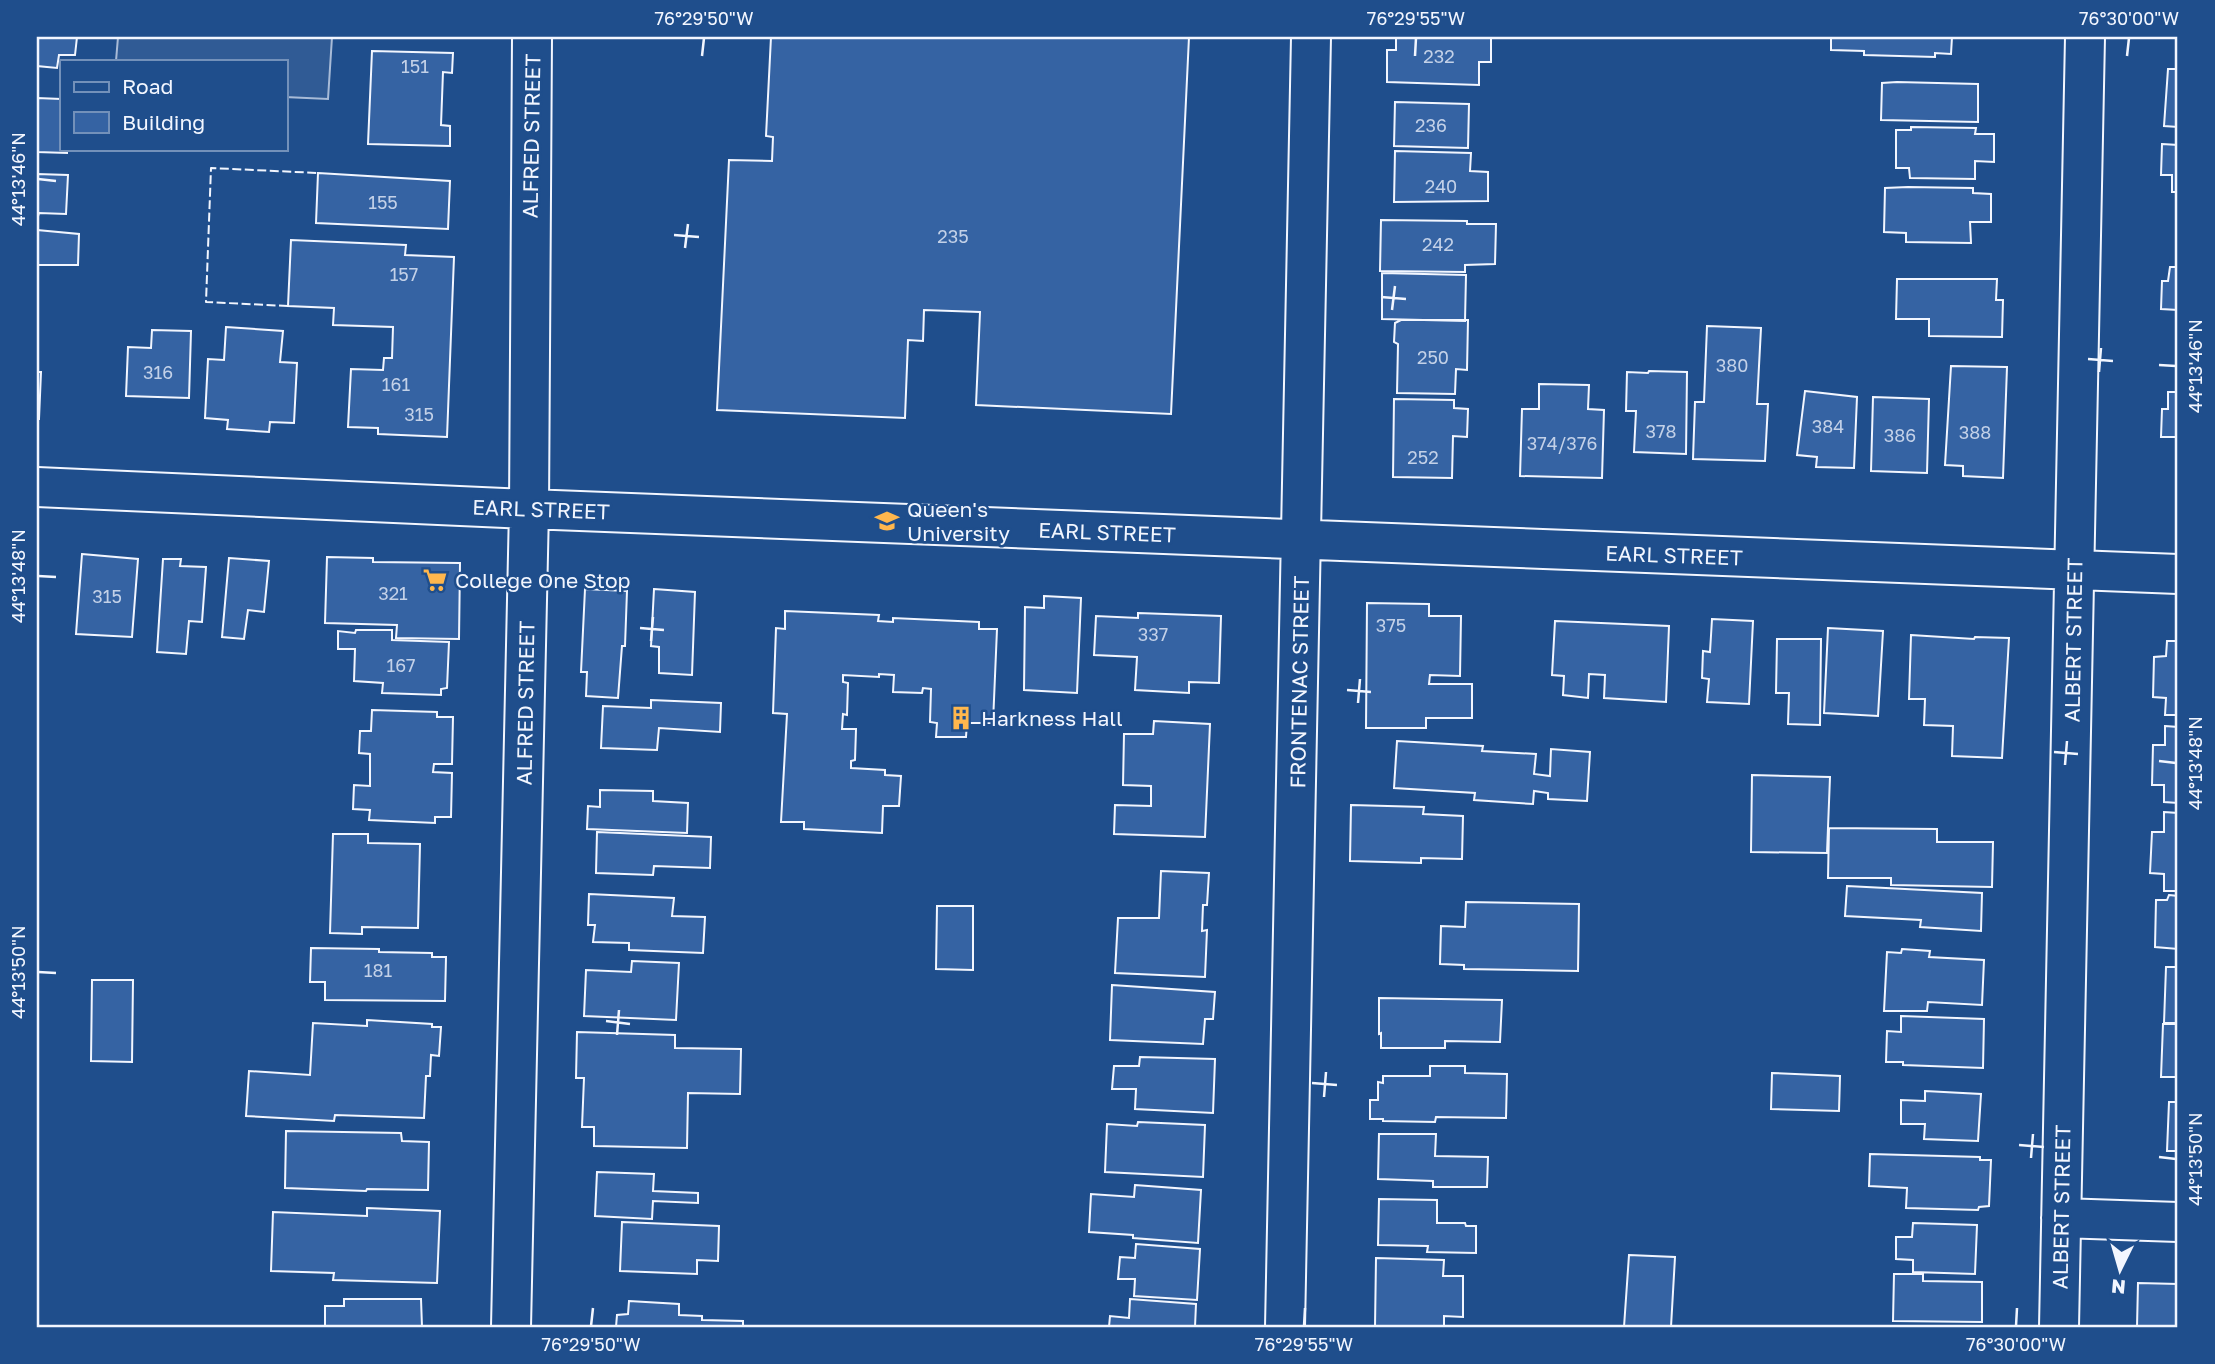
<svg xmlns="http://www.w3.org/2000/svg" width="2215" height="1364" viewBox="0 0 2215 1364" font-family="'Golos Text',sans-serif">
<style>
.parking{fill:#305b95;stroke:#a8bbd7;stroke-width:2}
.building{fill:#3563a3;stroke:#f2f6ff;stroke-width:2}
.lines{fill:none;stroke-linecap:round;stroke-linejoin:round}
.minor-casing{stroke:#f2f6ff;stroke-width:42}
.minor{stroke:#1f4e8c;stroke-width:38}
.fence{stroke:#f2f6ff;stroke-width:2;stroke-dasharray:9 3.5;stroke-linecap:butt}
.ticks{fill:none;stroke:#f2f6ff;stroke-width:2.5}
.labels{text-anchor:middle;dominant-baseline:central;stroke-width:5;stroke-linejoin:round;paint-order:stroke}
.number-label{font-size:18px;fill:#c3d1e8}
.street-label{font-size:21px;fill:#f2f6ff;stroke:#1f4e8c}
.poi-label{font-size:21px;fill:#f2f6ff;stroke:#1f4e8c;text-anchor:start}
.neatline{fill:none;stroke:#f2f6ff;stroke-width:2.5}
.ticks-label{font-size:18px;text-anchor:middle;fill:#f2f6ff}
</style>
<rect width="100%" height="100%" fill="#1f4e8c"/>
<path class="parking" d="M118 37H332L328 99 285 97V61H116Z"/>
<path class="building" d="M37 37H77L75 55H59L57 68 37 66Z
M771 37H1189L1171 414 976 405 980 312 924 310 923 341 908 340 905 418 717 410 729 160 772 161 773 137 766 136Z
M1396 37H1491V62H1479V85L1387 82V50H1396Z
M1831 37H1952L1951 54 1935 53V57L1864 55V51L1831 50Z
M372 51 453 53 452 73 443 72 441 125 450 126V146L368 144Z
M2168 69H2178V127L2164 126Z
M1897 82 1978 84V122L1881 120 1882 83Z
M37 98 61 99V149H67V153L37 152Z
M1395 102 1469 104 1468 148 1394 146Z
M1911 127 1976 128 1975 134H1994V162L1975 161V179L1910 178 1909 168H1896V130H1911Z
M2162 144 2178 145V192H2172V175H2161Z
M1395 151 1471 153 1470 171 1488 172V201L1394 202Z
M318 173 450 181 448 229 316 223Z
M37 174 68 175 66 214 39 213 37 220Z
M1908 187 1973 188V193L1991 194V222H1970L1971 243 1906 242V233L1884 232 1885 188Z
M1381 220 1467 221V224H1496L1495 264 1465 265V272L1380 271Z
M37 230 79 234 78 265H37Z
M291 240 406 245 405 255 454 257 447 437 378 434V428L348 427 351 369 383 370 384 358H392L393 327 333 325 334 308 288 306Z
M2170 267H2178V310L2161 309 2162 281H2168Z
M1382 273 1466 275 1465 321 1382 319Z
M1897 279H1997L1996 300H2003L2002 337 1929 336V319H1896Z
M1401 320H1468L1467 370 1456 369 1455 394 1397 393 1398 344 1394 342 1395 323Z
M1707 326 1761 328 1757 404H1768L1765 461 1693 459 1695 402H1704Z
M226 327 283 331 280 362 297 363 294 423 270 422 269 432 227 429 228 420 205 418 208 359 224 360Z
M152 330 191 331 189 398 126 396 128 347 151 348Z
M1951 366 2007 367 2003 478 1963 476V466L1945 465Z
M1649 371 1687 372 1686 454 1634 452 1636 411H1626L1627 372 1648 373Z
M37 372H41L39 419H37Z
M1539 384 1589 385 1588 409 1604 410 1602 478 1520 476 1522 409H1539Z
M1805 391 1857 397 1854 468 1816 467 1817 457 1797 455Z
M2168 392H2178V437H2161L2162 409H2168Z
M1873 397 1929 399 1927 473 1871 471Z
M1394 399 1454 400V408L1468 409 1467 437 1453 436 1452 478 1393 477Z
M82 554 138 559 132 637 76 634Z
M327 557 373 558V562L460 563 459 639 396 638 397 625 325 623Z
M229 558 269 561 264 612 248 610 244 639 222 637Z
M163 559H181L180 566 206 567 202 622 189 621 186 654 157 652Z
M585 589 627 591 625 646H622L618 698 586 696 587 672H581Z
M654 589 695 592 692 675 659 673V647L651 646Z
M1044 596 1081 598 1077 693 1024 690 1025 607 1044 608Z
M1367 603 1429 604V616H1461L1460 676 1430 675 1429 684H1472V718H1426V728H1366Z
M785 611 879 615 878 621 893 622V618L979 622V629H997L993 723H967L966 737H936L937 723 930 722 931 689 923 688 922 693 893 692 894 675 879 674V677L843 675V682L848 683 847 715 843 714 842 729H856L855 760 851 761V768L885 770V775L901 776 899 806H883L882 833 804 829V822H781L787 714 773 713 776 628 785 629Z
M1138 613 1221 616 1219 683 1189 682V693L1135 690 1137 657 1094 655 1096 616 1138 618Z
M1712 619 1753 621 1749 704 1707 702 1709 679 1702 678 1703 651 1710 652Z
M1555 621 1669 626 1666 702 1604 698 1605 675 1589 674 1588 698 1563 695 1564 676 1552 675Z
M1828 628 1883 631 1878 716 1824 713Z
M356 630H392V640L449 642 447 688 441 689V695L382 693 383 683 354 681 355 649H338V631L355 633Z
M1911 635 1974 639 1975 637 2009 638 2002 758 1952 756 1953 726 1924 725 1925 699H1909Z
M1777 639H1821L1820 725 1788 724 1789 693H1776Z
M2167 641H2178V715H2165L2166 698 2153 697 2154 657 2166 656Z
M651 700 721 703 720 732 659 728 657 750 601 748 603 706 651 708Z
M372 710 437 712V717H453L452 764H434L433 772 452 773 451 817H435V823L369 820 370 810 353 809 354 785 370 786V754L359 753 360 731H371Z
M1154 721 1210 724 1205 837 1114 834 1115 805 1151 806V786L1123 785 1124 734H1153Z
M2165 726 2178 727V803L2164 802V785H2152L2153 745H2165Z
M1397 741 1483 746 1482 751 1536 754 1534 774 1550 776 1551 749 1590 752 1587 801 1548 799V793L1534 791 1533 804 1474 800 1475 793 1394 788Z
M1752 775 1830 777 1827 853 1751 852Z
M600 790 653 791V801L688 803 687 833 587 829 588 806 600 807Z
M1351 805 1424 807 1423 814 1463 816 1462 859 1421 858V863L1350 861Z
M2164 812 2178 813V891H2164V874L2150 873 2152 832H2164Z
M1829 828 1937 829V842H1993L1992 887 1891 885V878H1828Z
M597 832 711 837 710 868 654 866 653 875 596 873Z
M333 834H368V843L420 844 418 928 362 927V934L330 933Z
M1161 871 1209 873 1207 905H1203L1202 931 1207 930 1205 977 1115 973 1118 918H1159Z
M1847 886 1982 893 1981 931 1920 927 1921 920 1845 916Z
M589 894 674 898 672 916 705 917 703 953 629 950V943L593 942 595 925H588Z
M2169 895 2178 896V949L2155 947 2156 900H2167Z
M1466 902 1579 904 1578 971 1464 969V965L1440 964 1441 926 1465 927Z
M937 906H973V970L936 969Z
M311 948 379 949V952L432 953V957H446L445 1001 325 1000V982H310Z
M1902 949 1930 951 1929 957 1984 960 1982 1005 1928 1002 1927 1011H1884L1887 952 1901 953Z
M632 961 679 963 676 1020 584 1016 586 970 631 972Z
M2166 967H2178V1023H2164Z
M92 980H133L132 1062 91 1061Z
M1112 985 1215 992 1213 1019H1205L1203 1044 1110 1040Z
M1379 998 1502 1000 1500 1042 1445 1041V1048H1381V1033L1379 1034Z
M1901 1016 1984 1019 1983 1068 1903 1065V1062H1886L1887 1031 1901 1032Z
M367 1020 432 1024V1027H441L439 1056 431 1055 430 1076H426L424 1118 335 1115 334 1121 246 1116 249 1071 310 1075 313 1023 367 1026Z
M2163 1024H2178V1077H2161Z
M577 1032 675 1035V1048L741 1049 740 1094 688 1093 687 1148 594 1146V1127H582L584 1078H576Z
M1140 1057 1215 1059 1213 1113 1135 1109 1136 1089H1112L1114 1066H1139Z
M1430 1066H1465V1073L1507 1074 1506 1118 1436 1117 1435 1122 1383 1121V1119H1370V1100H1378V1082L1383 1083V1076H1430Z
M1772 1073 1840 1076 1839 1111 1771 1109Z
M1925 1091 1981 1094 1978 1141 1924 1139 1925 1124H1901V1100L1925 1101Z
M2169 1102H2178V1151H2167Z
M1138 1122 1205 1125 1203 1177 1105 1172 1107 1124 1137 1126Z
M286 1131 401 1133 402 1141 429 1142 428 1190 367 1189 366 1191 285 1188Z
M1379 1134H1436L1435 1156 1488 1157 1487 1187H1433V1181L1378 1179Z
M1870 1154 1980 1157V1160H1991L1989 1206 1979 1207 1978 1210 1906 1208 1907 1188 1869 1186Z
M597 1172 654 1174 653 1191 698 1193V1203L653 1201 652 1219 595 1216Z
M1135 1185 1201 1190 1198 1243 1133 1238V1235L1089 1232 1091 1194 1134 1197Z
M1379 1199 1437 1200V1223H1465L1466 1226H1476V1253L1427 1252 1428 1246 1378 1245Z
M367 1208 440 1211 437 1283 333 1280 334 1273 271 1271 273 1212 367 1216Z
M622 1222 719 1226 718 1261 697 1260V1274L620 1271Z
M1913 1223 1977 1225 1975 1274 1913 1272V1260L1896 1259V1237H1912Z
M1136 1244 1200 1249 1197 1300 1134 1296 1135 1279H1118L1120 1257 1135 1258Z
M1629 1255 1675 1257 1671 1327H1624Z
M1376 1258 1444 1260 1443 1276H1463V1317L1444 1316V1327H1375Z
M1894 1274H1923V1281L1982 1282V1322L1893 1321Z
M2138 1283 2178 1284V1327H2137Z
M344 1299H421L422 1327H325V1306H344Z
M1130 1299 1196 1304 1195 1327H1109L1110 1316 1129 1318Z
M629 1301 679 1304V1315L702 1316V1320L743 1321V1327H616L617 1315 628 1314Z"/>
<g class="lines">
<g class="minor-casing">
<path id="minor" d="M37 487 529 509 2178 574
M2061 1218 2178 1222
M511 1327 529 509 532 37
M1285 1327 1311 37
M2059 1327 2085 37"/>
</g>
<use href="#minor" class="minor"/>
<path class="fence" d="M288 306 206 302 211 168 318 173"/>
</g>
<path class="ticks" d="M702 56 704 38M1415 56 1416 38M2127 56 2129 38M38 179 56 181M674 235 699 237M685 248 688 224M1381 297 1406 299M1392 310 1395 286M2088 359 2113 361M2159 365 2176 366M2099 372 2101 348M38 576 56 577M640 628 664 630M651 641 653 617M1347 690 1371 692M1358 703 1360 679M2054 752 2078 754M2159 761 2176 763M2065 765 2067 741M38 972 56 973M606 1021 630 1024M617 1035 619 1010M1312 1083 1337 1085M1324 1097 1326 1072M2019 1145 2044 1147M2159 1157 2176 1159M2031 1158 2033 1134M591 1326 593 1308M1304 1326 1305 1308M2016 1326 2017 1308"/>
<defs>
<g id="university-bare" transform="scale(1.89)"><path d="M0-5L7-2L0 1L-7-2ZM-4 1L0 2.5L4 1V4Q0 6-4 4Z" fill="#ffb74d" stroke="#1f4e8c" stroke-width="2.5" paint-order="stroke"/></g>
<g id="supermarket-bare" transform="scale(1.89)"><path d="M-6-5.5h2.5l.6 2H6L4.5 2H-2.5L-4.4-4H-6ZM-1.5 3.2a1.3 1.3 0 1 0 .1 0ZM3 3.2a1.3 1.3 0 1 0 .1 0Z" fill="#ffb74d" stroke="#1f4e8c" stroke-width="2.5" paint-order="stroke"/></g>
<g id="building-bare" transform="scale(1.89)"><path d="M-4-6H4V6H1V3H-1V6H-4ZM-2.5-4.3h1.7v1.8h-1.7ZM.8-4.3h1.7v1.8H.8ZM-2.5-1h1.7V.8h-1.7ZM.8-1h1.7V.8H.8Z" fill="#ffb74d" stroke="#1f4e8c" stroke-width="2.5" paint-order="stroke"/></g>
</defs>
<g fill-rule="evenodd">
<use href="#university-bare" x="887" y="521"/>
<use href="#supermarket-bare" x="435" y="580"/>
<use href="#building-bare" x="961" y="718"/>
</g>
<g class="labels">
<g class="number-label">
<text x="1439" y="56">232</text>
<text x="415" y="66">151</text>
<text x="1431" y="125">236</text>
<text x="1441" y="186">240</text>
<text x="383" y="202">155</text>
<text x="953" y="236">235</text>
<text x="1438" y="244">242</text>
<text x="404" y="274">157</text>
<text x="1433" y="357">250</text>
<text x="1732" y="365">380</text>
<text x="158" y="372">316</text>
<text x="396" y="384">161</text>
<text x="419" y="414">315</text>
<text x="1828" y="426">384</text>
<text x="1661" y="431">378</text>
<text x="1975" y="432">388</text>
<text x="1900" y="435">386</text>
<text x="1562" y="443">374/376</text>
<text x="1423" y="457">252</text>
<text x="393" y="593">321</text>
<text x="107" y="596">315</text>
<text x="1391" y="625">375</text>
<text x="1153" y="634">337</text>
<text x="401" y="665">167</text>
<text x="378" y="970">181</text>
</g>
<g class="street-label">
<text transform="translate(531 136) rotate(-89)">ALFRED STREET</text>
<text transform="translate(541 509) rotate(2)">EARL STREET</text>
<text transform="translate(1107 532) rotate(2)">EARL STREET</text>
<text transform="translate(1674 555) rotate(2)">EARL STREET</text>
<text transform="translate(2073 640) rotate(-89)">ALBERT STREET</text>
<text transform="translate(1299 682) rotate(-89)">FRONTENAC STREET</text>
<text transform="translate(525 703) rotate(-89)">ALFRED STREET</text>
<text transform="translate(2061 1207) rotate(-89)">ALBERT STREET</text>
</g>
<g class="poi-label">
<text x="907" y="509">Queen's<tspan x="907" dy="24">University</tspan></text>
<text x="455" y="580">College One Stop</text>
<text x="981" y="718">Harkness Hall</text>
</g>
</g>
<rect width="2215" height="1364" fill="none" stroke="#1f4e8c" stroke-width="77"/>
<rect x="60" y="60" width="228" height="91" fill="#1f4e8c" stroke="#7391ba" stroke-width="2"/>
<rect x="74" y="82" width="35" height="10" fill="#1f4e8c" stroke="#7391ba" stroke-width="2"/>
<text x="122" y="94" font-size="21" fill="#f2f6ff">Road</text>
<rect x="74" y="112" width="35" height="21" fill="#3563a3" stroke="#7391ba" stroke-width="2"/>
<text x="122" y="130" font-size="21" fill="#f2f6ff">Building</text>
<g transform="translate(2120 1270) rotate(185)" stroke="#1f4e8c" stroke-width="5" paint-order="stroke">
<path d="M0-5L12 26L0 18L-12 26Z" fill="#f2f6ff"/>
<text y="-10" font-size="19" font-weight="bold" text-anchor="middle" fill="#f2f6ff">N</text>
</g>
<rect x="38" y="38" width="2138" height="1288" class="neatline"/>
<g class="ticks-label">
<text x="704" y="25">76°29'50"W</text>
<text x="1416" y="25">76°29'55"W</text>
<text x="2129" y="25">76°30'00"W</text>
<text transform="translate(19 179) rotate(-90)" y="6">44°13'46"N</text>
<text transform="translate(2196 366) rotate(-90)" y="6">44°13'46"N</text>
<text transform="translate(19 576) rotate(-90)" y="6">44°13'48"N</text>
<text transform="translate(2196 763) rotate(-90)" y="6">44°13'48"N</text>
<text transform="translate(19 972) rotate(-90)" y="6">44°13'50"N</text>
<text transform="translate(2196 1159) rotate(-90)" y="6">44°13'50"N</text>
<text x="591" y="1351">76°29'50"W</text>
<text x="1304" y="1351">76°29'55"W</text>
<text x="2016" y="1351">76°30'00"W</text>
</g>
</svg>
